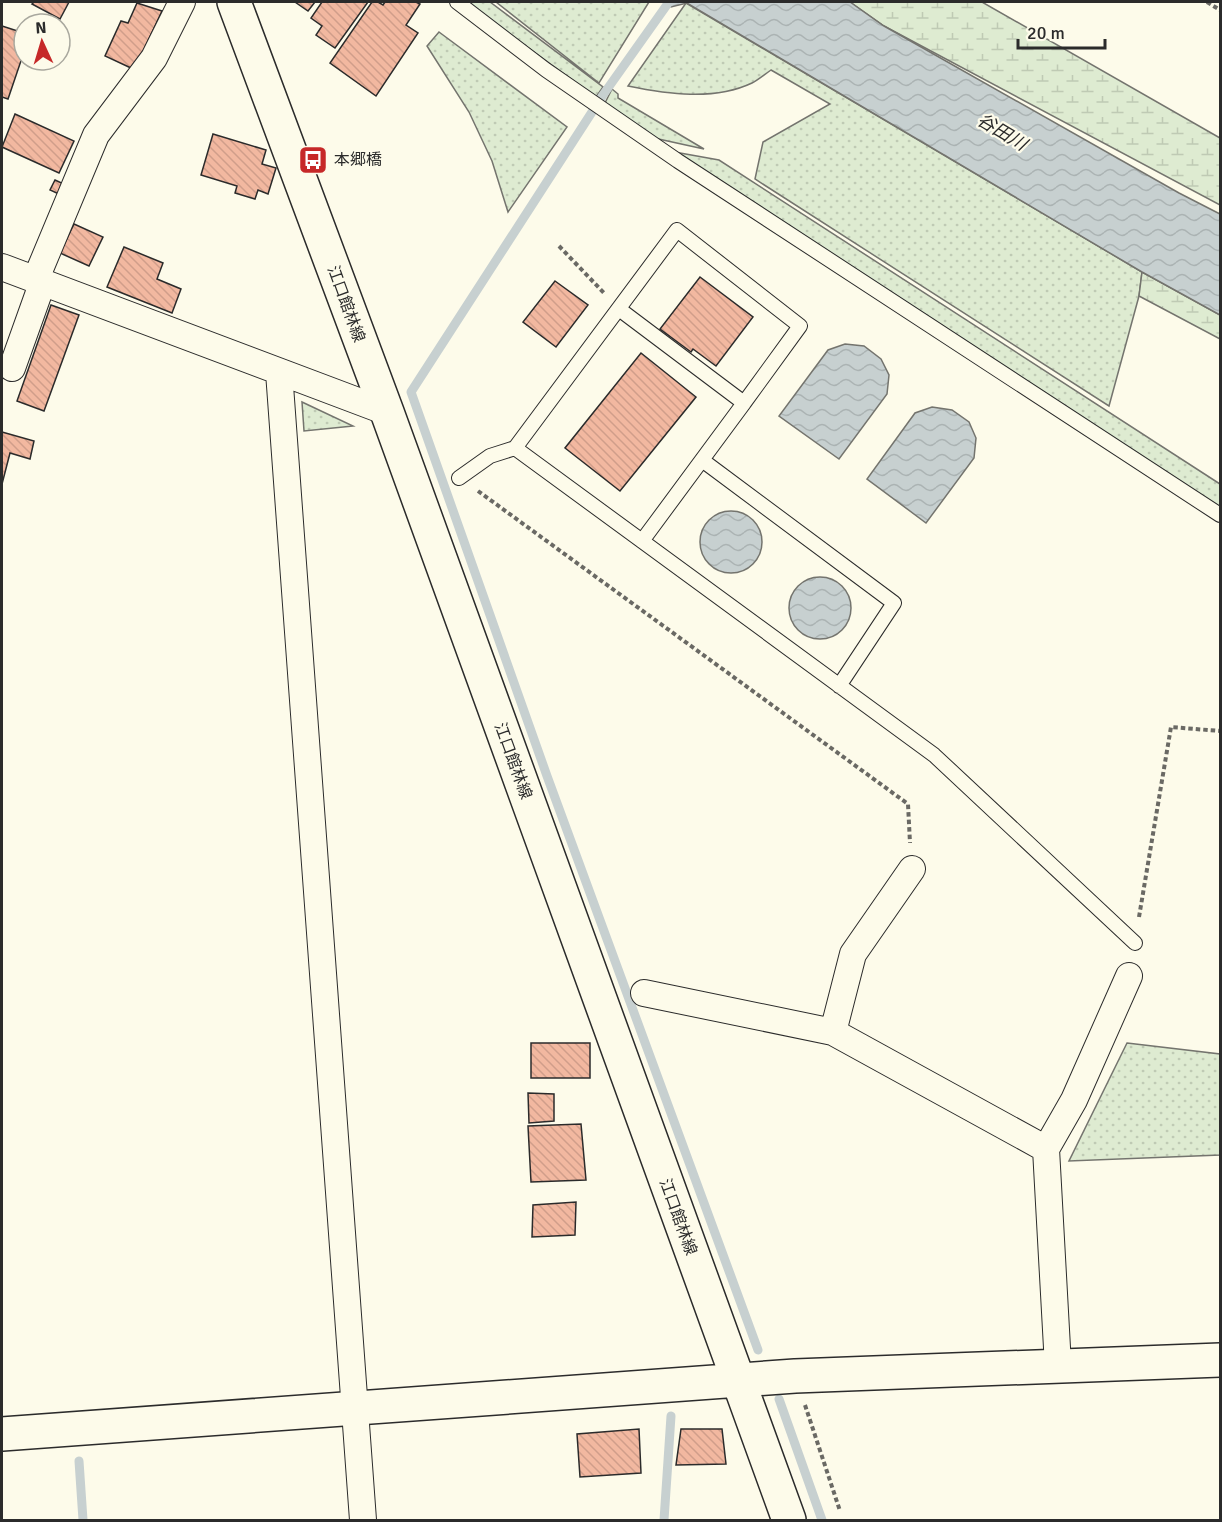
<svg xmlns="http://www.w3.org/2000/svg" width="1222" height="1522" viewBox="0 0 1222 1522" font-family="Signika,'Noto Sans JP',sans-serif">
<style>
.grass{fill:url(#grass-dots);stroke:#74746e;stroke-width:1.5}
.wetland{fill:url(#wetland-marsh);stroke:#74746e;stroke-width:1.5}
.water{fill:url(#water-waves);stroke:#74746e;stroke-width:1.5}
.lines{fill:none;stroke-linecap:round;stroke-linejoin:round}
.stream{stroke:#c7d0d0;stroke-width:9}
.building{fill:url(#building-back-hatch);stroke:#2b2b2b;stroke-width:1.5}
.lane-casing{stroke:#2b2b2b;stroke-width:16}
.street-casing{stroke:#2b2b2b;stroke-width:28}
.secondary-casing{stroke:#2b2b2b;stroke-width:36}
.path{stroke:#6a6964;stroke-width:4;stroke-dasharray:4.5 3;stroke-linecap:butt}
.lane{stroke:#fdfbea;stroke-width:14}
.street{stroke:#fdfbea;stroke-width:26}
.secondary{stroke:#fdfbea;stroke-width:33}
.labels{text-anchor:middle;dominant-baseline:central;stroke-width:4.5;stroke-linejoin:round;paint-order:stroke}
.poi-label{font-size:16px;fill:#2b2b2b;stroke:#fdfbea;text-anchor:start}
.street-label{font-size:16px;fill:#2b2b2b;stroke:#fdfbea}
.water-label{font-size:18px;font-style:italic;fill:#2b2b2b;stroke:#fdfbea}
</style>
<defs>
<pattern id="grass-dots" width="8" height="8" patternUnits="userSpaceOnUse" patternTransform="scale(1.5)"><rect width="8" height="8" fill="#deebd1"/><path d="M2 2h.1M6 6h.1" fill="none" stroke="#bfcab4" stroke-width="1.8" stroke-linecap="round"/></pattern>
<pattern id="wetland-marsh" width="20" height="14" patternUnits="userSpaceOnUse" patternTransform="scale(1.5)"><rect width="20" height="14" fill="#deebd1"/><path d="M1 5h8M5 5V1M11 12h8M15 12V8" fill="none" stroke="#bfcab4"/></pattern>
<pattern id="water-waves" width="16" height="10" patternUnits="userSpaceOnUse" patternTransform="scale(1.5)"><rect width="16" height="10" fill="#c7d0d0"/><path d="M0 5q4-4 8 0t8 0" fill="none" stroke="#abb3b3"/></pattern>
<pattern id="building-back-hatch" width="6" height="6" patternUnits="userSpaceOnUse" patternTransform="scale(1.5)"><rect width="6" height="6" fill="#f2b8a0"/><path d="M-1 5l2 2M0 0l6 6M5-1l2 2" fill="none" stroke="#d09e8a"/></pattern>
</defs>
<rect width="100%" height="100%" fill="#fdfbea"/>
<path class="grass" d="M465 2H490L603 87 596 97Z
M496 2H649L599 83Z
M686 3 1142 272 1139 296 1109 406 755 179 763 142 830 104 771 70C765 74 758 80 752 83 714 101 667 94 628 86Z
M439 32 567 127 508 212 492 161 469 112 427 46Z
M612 89 618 94V98L704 149 654 138 604 105Z
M669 151 719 160 1220 484V508Z
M302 402 353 426 304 431Z
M1127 1043 1220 1054V1155L1069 1161Z"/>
<path class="wetland" d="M850 2H982L1220 138V205L884 26Z
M1142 272 1220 315V339L1139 296Z"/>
<path class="water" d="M666 2H850L884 26 1179 193 1220 214V315L1142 272 687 3 671 7Z
M845 344 864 346 881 359 889 375 887 394 839 459 779 416 828 350Z
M932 407 952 410 969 422 976 438 974 458 926 523 867 479 915 413Z
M700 542a31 31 0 1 1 62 0a31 31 0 1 1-62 0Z
M789 608a31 31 0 1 1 62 0a31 31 0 1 1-62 0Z"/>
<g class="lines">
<path class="stream" d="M669 2 603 95 411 392 547 776 758 1350
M779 1399 822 1520
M79 1461 83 1520
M664 1520 671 1416"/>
</g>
<path class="building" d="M34 2H69L60 19 32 4Z
M295 2H315L308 11Z
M322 2H368L335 48 316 35 322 26 311 18Z
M372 2H378L383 5 385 2H416L420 4 406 25 418 33 376 96 330 63Z
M137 3 162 11 139 60 131 68 105 56 121 21 128 23Z
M2 26 24 33V52L8 99 2 97Z
M15 114 74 141 59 173 2 147Z
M213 134 266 150 262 164 276 168 268 194 258 190 255 199 235 193 237 186 201 175Z
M55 180 66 185 61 195 50 190Z
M74 224 103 237 89 266 60 253Z
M124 247 163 263 157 279 181 289 172 313 107 287Z
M700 277 753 317 716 366 693 349 691 352 660 329Z
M555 281 588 305 556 347 523 322Z
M51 305 79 315 44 411 17 401Z
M641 353 696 397 620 491 565 448Z
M2 432 34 441 30 459 10 453 2 484Z
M531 1043H590V1078H531Z
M528 1093 554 1094V1121L529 1123Z
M581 1124 586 1180 531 1182 528 1126Z
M576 1202 575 1235 532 1237 533 1205Z
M639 1429 641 1473 580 1477 577 1434Z
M681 1429H722L726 1464 676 1465Z"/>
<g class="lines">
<g class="lane-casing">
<path id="lane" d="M457 2 546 70 678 161 1220 515
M619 309 744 403 800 326 677 230 515 448 934 755 1135 943
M702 460 894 603 839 686
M459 478 490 456 515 448
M642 541 744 403"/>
</g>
<g class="street-casing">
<path id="street" d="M2 267 387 412
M35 281 96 135 154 58 182 2
M12 368 42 284
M279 372 363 1520
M644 993 833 1032 1046 1149 1058 1366
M833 1032 853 954 912 869
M1046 1149 1074 1100 1129 976"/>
</g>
<g class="secondary-casing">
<path id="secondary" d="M234 2 387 412 789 1520
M2 1434 795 1376 1220 1360"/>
</g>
<path class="path" d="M1207 2 1220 10
M559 246 604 293
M478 491 908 804 910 843
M1139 917 1171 727 1220 731
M805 1405 840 1511"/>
<use href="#lane" class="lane"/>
<use href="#street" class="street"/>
<use href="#secondary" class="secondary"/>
</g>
<defs>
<g id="bus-square" transform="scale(1.5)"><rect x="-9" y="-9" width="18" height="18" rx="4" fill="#c62828" stroke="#fdfbea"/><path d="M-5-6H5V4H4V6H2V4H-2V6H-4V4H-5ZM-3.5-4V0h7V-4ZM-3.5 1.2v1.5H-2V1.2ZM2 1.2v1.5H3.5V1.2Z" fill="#fff"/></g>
</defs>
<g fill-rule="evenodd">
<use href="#bus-square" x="313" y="160"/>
</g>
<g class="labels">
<g class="poi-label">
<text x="334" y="160">本郷橋</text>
</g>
<g class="street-label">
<text transform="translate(346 304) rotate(70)">江口館林線</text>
<text transform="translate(513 761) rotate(70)">江口館林線</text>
<text transform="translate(678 1217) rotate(70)">江口館林線</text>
</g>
<g class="water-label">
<text transform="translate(1002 132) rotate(31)">谷田川</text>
</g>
</g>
<rect width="1222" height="1522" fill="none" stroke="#2b2b2b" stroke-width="6"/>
<g transform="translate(42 42) rotate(356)"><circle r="28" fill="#fdfbea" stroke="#a9a89e" stroke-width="1.5"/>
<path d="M0-4.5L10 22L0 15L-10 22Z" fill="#c62828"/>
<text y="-9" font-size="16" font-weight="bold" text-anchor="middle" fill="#2b2b2b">N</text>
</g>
<path d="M1018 39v9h87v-9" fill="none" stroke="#2b2b2b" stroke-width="3"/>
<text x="1027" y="39" font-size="18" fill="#2b2b2b" stroke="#fdfbea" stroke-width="4.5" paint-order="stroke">20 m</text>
</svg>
